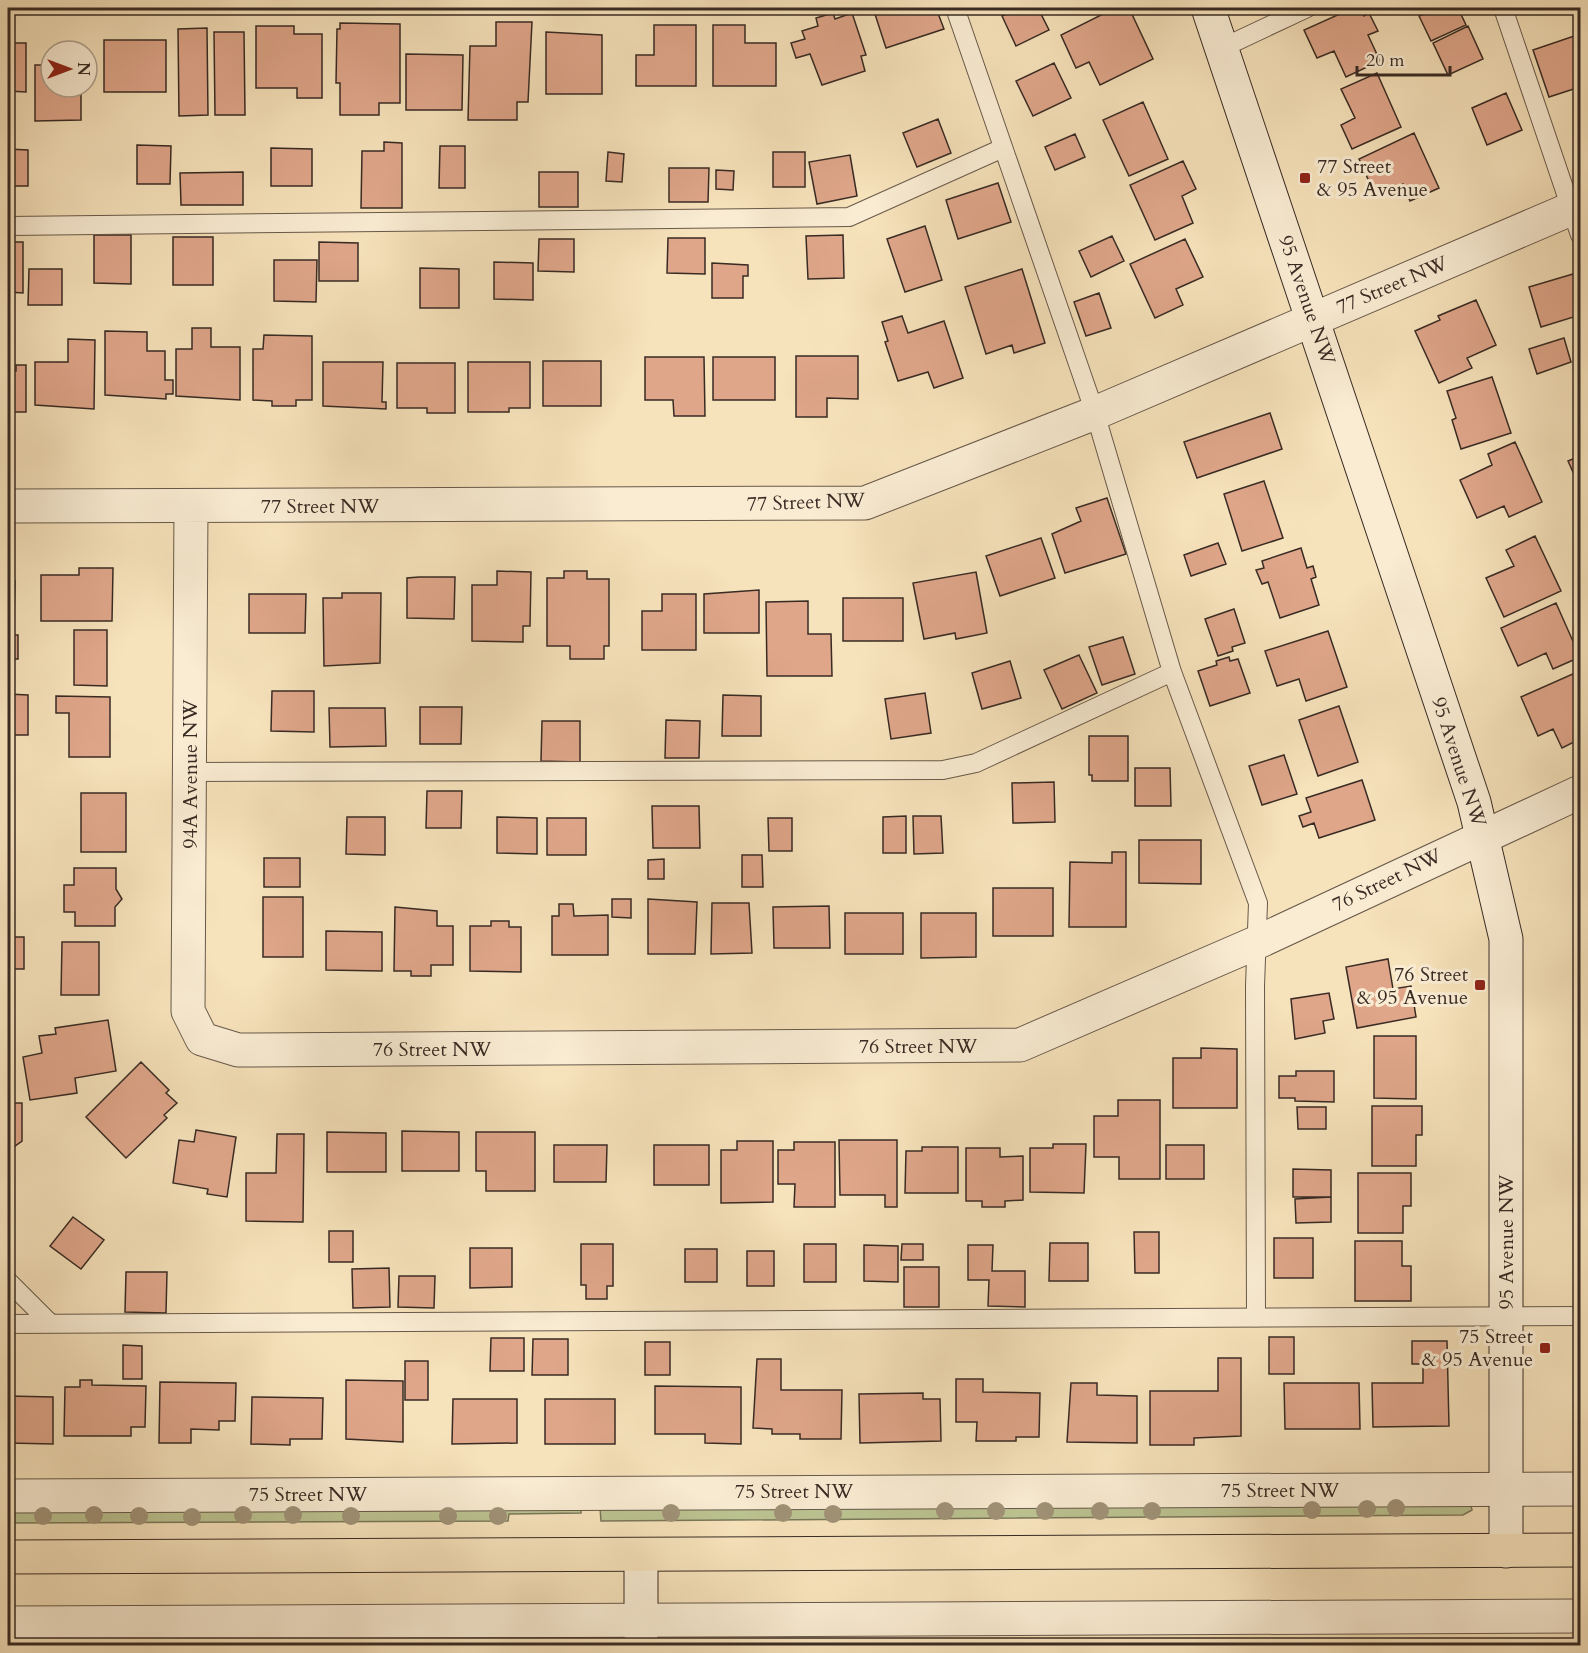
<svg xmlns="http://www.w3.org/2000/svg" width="1588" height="1653" viewBox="0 0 1588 1653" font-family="Cardo,serif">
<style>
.green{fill:#bbc391;stroke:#7a775a;stroke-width:1.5}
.building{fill:#dfa68a;stroke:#382b24;stroke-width:1.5}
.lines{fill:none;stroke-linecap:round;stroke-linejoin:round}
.lane-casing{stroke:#68594a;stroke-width:20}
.street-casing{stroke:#68594a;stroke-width:35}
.secondary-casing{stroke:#382b24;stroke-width:35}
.primary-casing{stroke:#382b24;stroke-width:35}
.lane{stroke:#f9ecd3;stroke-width:18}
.street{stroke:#f9ecd3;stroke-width:33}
.secondary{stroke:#f9ecd3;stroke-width:33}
.primary{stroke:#f6e2bb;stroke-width:33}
.tree{fill:#a09277}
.poi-dot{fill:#8f2418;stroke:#f9ecd3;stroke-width:2}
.labels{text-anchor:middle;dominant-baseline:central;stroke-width:6;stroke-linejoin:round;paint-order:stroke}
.poi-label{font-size:20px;fill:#382b24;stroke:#f9ecd3;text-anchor:end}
.street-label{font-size:20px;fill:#382b24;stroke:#f9ecd3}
</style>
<rect width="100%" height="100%" fill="#f6e2bb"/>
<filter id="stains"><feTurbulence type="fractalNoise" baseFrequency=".00333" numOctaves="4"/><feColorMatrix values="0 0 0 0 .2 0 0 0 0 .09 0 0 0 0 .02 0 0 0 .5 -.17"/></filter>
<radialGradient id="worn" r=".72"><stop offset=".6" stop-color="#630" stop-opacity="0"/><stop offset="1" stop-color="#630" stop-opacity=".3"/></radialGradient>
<path class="green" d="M1471 1506 1472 1510 1463 1515 601 1521 600 1508Z
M581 1508V1513L509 1514 508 1521 8 1523V1510Z"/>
<path class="building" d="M873 8H936L944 29 886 48Z
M1020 8H1038L1049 30 1016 46 1002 16Z
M1115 8H1129L1153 59 1100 85 1089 62 1076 68 1061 35Z
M1353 8H1360L1364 16 1369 13 1378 31 1368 35 1380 61 1346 77 1334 51 1317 58 1304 30Z
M1424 8H1458L1466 25 1431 41 1419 16 1427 13Z
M833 13 835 19 852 13 866 55 861 56 865 71 822 85 810 54 796 58 791 43 805 39 802 31 818 26 816 18Z
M496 22H532L528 102H517V120H468L470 46H496Z
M340 23 400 24V103H379V115H340V83H336L337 29H340Z
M654 25H696V86H636V55H654Z
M713 25H745V43H776V86H713Z
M256 26H294V34H322V98H297V88H256Z
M1468 26 1483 59 1448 75 1433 43Z
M207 28 208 115 179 116 178 29Z
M214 32H244L245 115H215Z
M546 32 602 35V94H546Z
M1580 34V87L1549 97 1533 50Z
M104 40H166V92H104Z
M8 43H26V92L8 91Z
M406 54 463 55 462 110H406Z
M1054 63 1071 98 1033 116 1016 81Z
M35 65H51V87H81V120L35 121Z
M1377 73 1401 127 1352 149 1341 125 1355 118 1341 89Z
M1506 93 1522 130 1487 145 1472 108Z
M1143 102 1168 159 1129 176 1103 120Z
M938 119 951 153 917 167 903 133Z
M1414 133 1439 188 1410 201 1403 184 1376 197 1359 159Z
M1075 134 1085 157 1055 170 1045 147Z
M384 142 402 143V208H361L362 151H384Z
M137 145 171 146 170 184H137Z
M440 146H465V188H439Z
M271 148 312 149V186H271Z
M8 149 28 150V186H8Z
M608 152 624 154 622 182 606 181Z
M773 152H805V187H773Z
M850 155 857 196 817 204 809 162Z
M1183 161 1196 189 1182 196 1193 223 1155 240 1130 185Z
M669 168H709L708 202H669Z
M716 170 734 171 733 190 716 189Z
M243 172V205H181L180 173Z
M539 172H578V207H539Z
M998 183 1011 222 958 239 946 200Z
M925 226 942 280 905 292 887 239Z
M94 235H131V284L94 283Z
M843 235 844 278 808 279 806 236Z
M1112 236 1124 261 1091 277 1079 251Z
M173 237H213V285H173Z
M668 238H705V274L667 273Z
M539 239H574V272L538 271Z
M1185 239 1203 277 1176 289 1183 305 1155 318 1130 264Z
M8 242H23V293L8 292Z
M319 242 358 243V281H319Z
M274 260H317L316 302 274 301Z
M494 262 533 263V300L494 299Z
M712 263 748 265V276H743V298H712Z
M420 268 459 269V308H420Z
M29 269H62V305H28Z
M1022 269 1045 343 1014 353 1012 345 986 354 965 287Z
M1573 274 1580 301V315L1541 327 1529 287Z
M1099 293 1111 328 1086 336 1074 302Z
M1476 300 1496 345 1467 358 1472 368 1439 383 1415 331 1440 320 1438 316Z
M902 316 908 333 944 321 963 378 934 388 928 372 898 381 885 342 888 341 882 322Z
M192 328H211V347H240V400L176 396V349H192Z
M105 331 147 332V351H165V380H173V394H166V399L105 395Z
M264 335 312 336V400H296V406H272V401L253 400V349H263Z
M1564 338 1571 362 1537 374 1529 349Z
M68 339 95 340 94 409 35 405V362H68Z
M796 356H858V399L827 398V417H796Z
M645 357H704L705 416H674L673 400H645Z
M713 357H775V400H713Z
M543 361H601V406H543Z
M323 362H383L382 402H386V409L323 406Z
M468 362H530V408H509V412H468Z
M397 363H455V413H427V408H397Z
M16 365H26V412H8V371H16Z
M1492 377 1511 433 1461 449 1452 420 1456 418 1447 391Z
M1270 413 1282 449 1197 478 1184 442Z
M1515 442 1542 502 1509 517 1504 506 1477 518 1460 480 1492 465 1488 454Z
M1580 456V488L1568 461Z
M1264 481 1283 538 1242 551 1224 494Z
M1107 498 1126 554 1065 573 1052 534 1081 521 1076 508Z
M1535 536 1561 591 1504 617 1486 578 1514 566 1506 550Z
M1041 538 1055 578 1000 596 986 556Z
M1218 543 1226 564 1191 576 1184 555Z
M1301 548 1307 568 1313 566 1316 577 1311 579 1319 605 1280 618 1268 582 1262 584 1256 570 1264 568 1262 561Z
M79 568H113L112 621H41V575H79Z
M497 571 531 572 530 626H523V642L472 641V585H497Z
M564 571H587V579H609V646H604V659H570V646H547V578H564Z
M976 572 987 633 956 639 955 633 924 639 913 583Z
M419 577H455L454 619 407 618V578Z
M8 581H15L14 619 8 618Z
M759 590V633H704V594Z
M342 593H381L380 663 324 666 323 598H342Z
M249 594H306L305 633H249Z
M662 594H696V650H642V611H662Z
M843 598H903V641H843Z
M808 601V634H831L832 676H767L766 602Z
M1556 603 1580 657 1553 669 1546 653 1518 666 1501 628Z
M1234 609 1245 643 1232 647 1233 651 1218 656 1205 619Z
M74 630H107V686L74 685Z
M1328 631 1347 687 1306 701 1299 679 1277 686 1265 651Z
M8 635H18V659H8Z
M1123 637 1135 674 1102 685 1089 647Z
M1079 655 1097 693 1062 709 1044 670Z
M1229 657 1230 661 1238 659 1250 693 1210 706 1198 671 1217 665 1216 661Z
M1010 661 1021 698 982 709 972 673Z
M1575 673 1580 686V739L1562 748 1553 729 1538 736 1521 697Z
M272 691H314V732L271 731Z
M925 693 931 733 891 739 885 699Z
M8 694 28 695V735H8Z
M723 695 761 696V736H722Z
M56 696 110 697V757H69V713H56Z
M1339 706 1358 762 1318 776 1299 720Z
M420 707H462L461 744H420Z
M329 708H385L386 746 330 747Z
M666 720 700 721 699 758H665Z
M542 721H580V762L541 761Z
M1089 736H1128V781H1092V775H1089Z
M1284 755 1297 794 1262 805 1249 766Z
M1135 768H1170L1171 806H1135Z
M1362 780 1375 820 1319 838 1314 823 1303 827 1299 816 1311 812 1306 798Z
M1054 782 1055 822 1013 823 1012 783Z
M427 791H462L461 828H426Z
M81 793H126V852H81Z
M652 806H699L700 848H653Z
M906 816V853H883V817Z
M913 816H941L943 853 914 854Z
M347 817H385V855L346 854Z
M497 817 537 818V854L497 853Z
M547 818H586V855H547Z
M768 818H792V851H769Z
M1139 840H1201V884L1139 883Z
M1112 852H1126V927H1069L1070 862 1112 863Z
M742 855H762L763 887H742Z
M264 858H300V887H264Z
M664 859V879H648V860Z
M74 868H116V889L122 899 115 907V926H75V912H64V885H74Z
M993 888H1053V936H993Z
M263 897H303V957H263Z
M612 899H631V918L612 917Z
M648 899 697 902 695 954H648Z
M712 903H749L752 953 711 954Z
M559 904H573L574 916 608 915V955H552V916H559Z
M829 906 830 948H774L773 907Z
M395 907 437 911V926H453V965H431V976H411V971H394Z
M845 913H903V954H845Z
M921 913H976V957L921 958Z
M491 921H509V927H521V972L470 971V926H491Z
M326 931 382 932V971L326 970Z
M8 937H24V969H8Z
M62 942H99V995H61Z
M1388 959 1393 989 1411 986 1416 1017 1357 1028 1346 967Z
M1329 993 1334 1019 1323 1021 1325 1033 1295 1039 1291 999Z
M108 1020 116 1071 75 1078 77 1093 30 1100 23 1057 42 1053 39 1036 56 1034 55 1028Z
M1374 1036H1416V1099L1374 1098Z
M1201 1048 1237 1049V1108H1173V1058H1201Z
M141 1062 169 1090 166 1093 177 1103 164 1115 167 1118 126 1158 86 1117Z
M1296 1071H1334V1102L1295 1101V1098H1279V1076H1296Z
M1118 1100H1160V1179H1119V1157H1094V1116H1118Z
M8 1103H22V1141L8 1151Z
M1372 1106H1422V1135H1416V1166H1372Z
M1297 1107H1326V1129H1298Z
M196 1130 236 1137 227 1197 207 1194 208 1189 173 1183 179 1140 194 1142Z
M402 1131 459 1132V1171H402Z
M327 1132 386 1133V1172H327Z
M476 1132H535V1191H486V1171H476Z
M277 1134H304L303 1222 246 1221V1173H276Z
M839 1140H897V1207H885V1195H840Z
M737 1141H773V1202L721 1203V1150H737Z
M794 1142H835V1207H794L795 1184H778V1150H794Z
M1053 1144H1086L1084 1193 1030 1192V1148H1053Z
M554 1145H607L606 1182H554Z
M654 1145H709V1185H654Z
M1166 1145H1204V1179H1166Z
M922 1147H958V1193H905L906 1151H922Z
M966 1148H1000V1157L1023 1156V1200L1005 1201V1207H982V1201H966Z
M1293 1169 1331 1170V1197H1293Z
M1358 1173H1411V1206H1403V1233H1358Z
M1331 1197V1222L1296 1223 1295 1199Z
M73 1217 104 1240 81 1269 50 1246Z
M329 1231H353V1262H329Z
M1134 1232H1159V1273H1135Z
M1274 1238H1313V1278H1274Z
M1355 1241H1402V1266H1411V1301H1355Z
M1050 1243H1088V1281H1049Z
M581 1244H613V1286H607V1299H586V1285H581Z
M804 1244H836V1282H804Z
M902 1244H923V1260H901Z
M864 1245 898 1246V1282L864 1281Z
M968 1245H993L992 1271H1025V1307L988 1306 989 1280H968Z
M470 1248H512V1287L470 1288Z
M685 1249H717V1282H685Z
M747 1251H774V1286H747Z
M904 1267H939V1307H904Z
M389 1268 390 1307 353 1308 352 1269Z
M126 1272H167L166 1313 125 1312Z
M399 1276H435L434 1308 398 1307Z
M1269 1337H1294V1374H1269Z
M491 1338H524V1371H490Z
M533 1339H568V1375H532Z
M1412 1341H1447L1449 1426 1373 1427 1372 1383H1423V1364H1412Z
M645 1342H670V1375H645Z
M123 1345 142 1346V1379H123Z
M1218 1358H1241V1436L1194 1438V1445H1150V1391H1218Z
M757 1359H781V1390H842L841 1439H800V1434H772V1429L753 1428Z
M405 1361H428V1400H405Z
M956 1379H983V1392L1040 1393 1039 1437H1016V1441H976L977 1422H956Z
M80 1380H92V1385L146 1386 145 1427H131V1436H64L65 1387H80Z
M346 1380 403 1381V1442L346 1439Z
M160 1382 236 1383 235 1421H219V1430L191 1429V1443H159Z
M1071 1383H1097V1395L1137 1396V1443L1067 1442Z
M1284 1383H1359L1360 1429H1285Z
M655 1386 741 1387V1444L705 1443V1434H655Z
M923 1393V1399H940L941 1441 860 1443 859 1394Z
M8 1396 53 1397V1444L8 1443Z
M252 1397 323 1398 322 1439H290V1445L251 1444Z
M453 1399H517V1443L452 1444Z
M545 1399H615V1444H545Z"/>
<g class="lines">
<g class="lane-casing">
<path id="lane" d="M955 8 1095 413 1172 672 1258 903 1255 986 1256 1318
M1503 8 1580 235
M1222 48 1307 8
M8 226 849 217 1003 148
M190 772 943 770 976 763 1172 672
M8 1281 51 1324
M8 1324 1580 1316"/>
</g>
<g class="street-casing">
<path id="street" d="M8 506 865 503 1095 413 1580 205
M191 506 188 1011 202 1039 238 1050 1020 1045 1258 942 1580 792
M8 1496 1580 1489
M8 1623 1580 1616"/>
</g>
<g class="secondary-casing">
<path id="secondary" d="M1208 8 1474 802 1506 939V1551
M641 1555V1646"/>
</g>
<g class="primary-casing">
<path id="primary" d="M8 1557 1580 1550"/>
</g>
<use href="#lane" class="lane"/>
<use href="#street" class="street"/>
<use href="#secondary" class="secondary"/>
<use href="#primary" class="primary"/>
</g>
<g class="tree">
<circle cx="1396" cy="1508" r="9"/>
<circle cx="1367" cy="1509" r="9"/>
<circle cx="1312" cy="1510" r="9"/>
<circle cx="945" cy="1511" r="9"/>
<circle cx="996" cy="1511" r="9"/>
<circle cx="1045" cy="1511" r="9"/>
<circle cx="1100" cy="1511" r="9"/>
<circle cx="1152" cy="1511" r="9"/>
<circle cx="671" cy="1513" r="9"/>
<circle cx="783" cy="1513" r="9"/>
<circle cx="833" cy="1514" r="9"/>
<circle cx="94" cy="1515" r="9"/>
<circle cx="243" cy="1515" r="9"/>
<circle cx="293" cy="1515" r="9"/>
<circle cx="43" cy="1516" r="9"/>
<circle cx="139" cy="1516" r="9"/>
<circle cx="351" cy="1516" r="9"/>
<circle cx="448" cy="1516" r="9"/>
<circle cx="498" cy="1516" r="9"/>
<circle cx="192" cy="1517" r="9"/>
</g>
<g class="poi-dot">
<rect x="1299" y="172" width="12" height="12" rx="3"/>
<rect x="1474" y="979" width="12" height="12" rx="3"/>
<rect x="1539" y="1342" width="12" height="12" rx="3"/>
</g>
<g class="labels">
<g class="poi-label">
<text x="1317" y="166" text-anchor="start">77 Street<tspan x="1317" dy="23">&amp; 95 Avenue</tspan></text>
<text x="1468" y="974">76 Street<tspan x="1468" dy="23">&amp; 95 Avenue</tspan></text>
<text x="1533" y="1336">75 Street<tspan x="1533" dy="23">&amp; 95 Avenue</tspan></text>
</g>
<g class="street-label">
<text transform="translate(1392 285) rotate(-23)">77 Street NW</text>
<text transform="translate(1307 300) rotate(71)">95 Avenue NW</text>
<text transform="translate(806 502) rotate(-2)">77 Street NW</text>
<text x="320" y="506">77 Street NW</text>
<text transform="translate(1459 762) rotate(72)">95 Avenue NW</text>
<text transform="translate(190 774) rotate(-90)">94A Avenue NW</text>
<text transform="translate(1387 880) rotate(-26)">76 Street NW</text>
<text x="918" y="1046">76 Street NW</text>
<text x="432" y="1049">76 Street NW</text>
<text transform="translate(1506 1242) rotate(-90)">95 Avenue NW</text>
<text x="1280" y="1490">75 Street NW</text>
<text x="794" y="1491">75 Street NW</text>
<text x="308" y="1494">75 Street NW</text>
</g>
</g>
<rect width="1588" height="1653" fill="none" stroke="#f6e2bb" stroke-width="30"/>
<rect x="9" y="9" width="1570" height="1635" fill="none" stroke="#382b24" stroke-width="3"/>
<rect x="15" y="15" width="1558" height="1623" fill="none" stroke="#382b24" stroke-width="1.5"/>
<g transform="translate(69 69) rotate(90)"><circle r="28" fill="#f9ecd3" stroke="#ac9f8d" stroke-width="1.5"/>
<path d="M0-4.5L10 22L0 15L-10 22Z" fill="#8f2418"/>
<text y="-9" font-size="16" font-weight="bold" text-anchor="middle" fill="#382b24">N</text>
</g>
<path d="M1357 66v9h93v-9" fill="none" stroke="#382b24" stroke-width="3"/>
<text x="1366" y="66" font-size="18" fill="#382b24" stroke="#f9ecd3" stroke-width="4.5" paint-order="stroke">20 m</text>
<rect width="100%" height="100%" filter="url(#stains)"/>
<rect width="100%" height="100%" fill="url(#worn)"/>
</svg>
